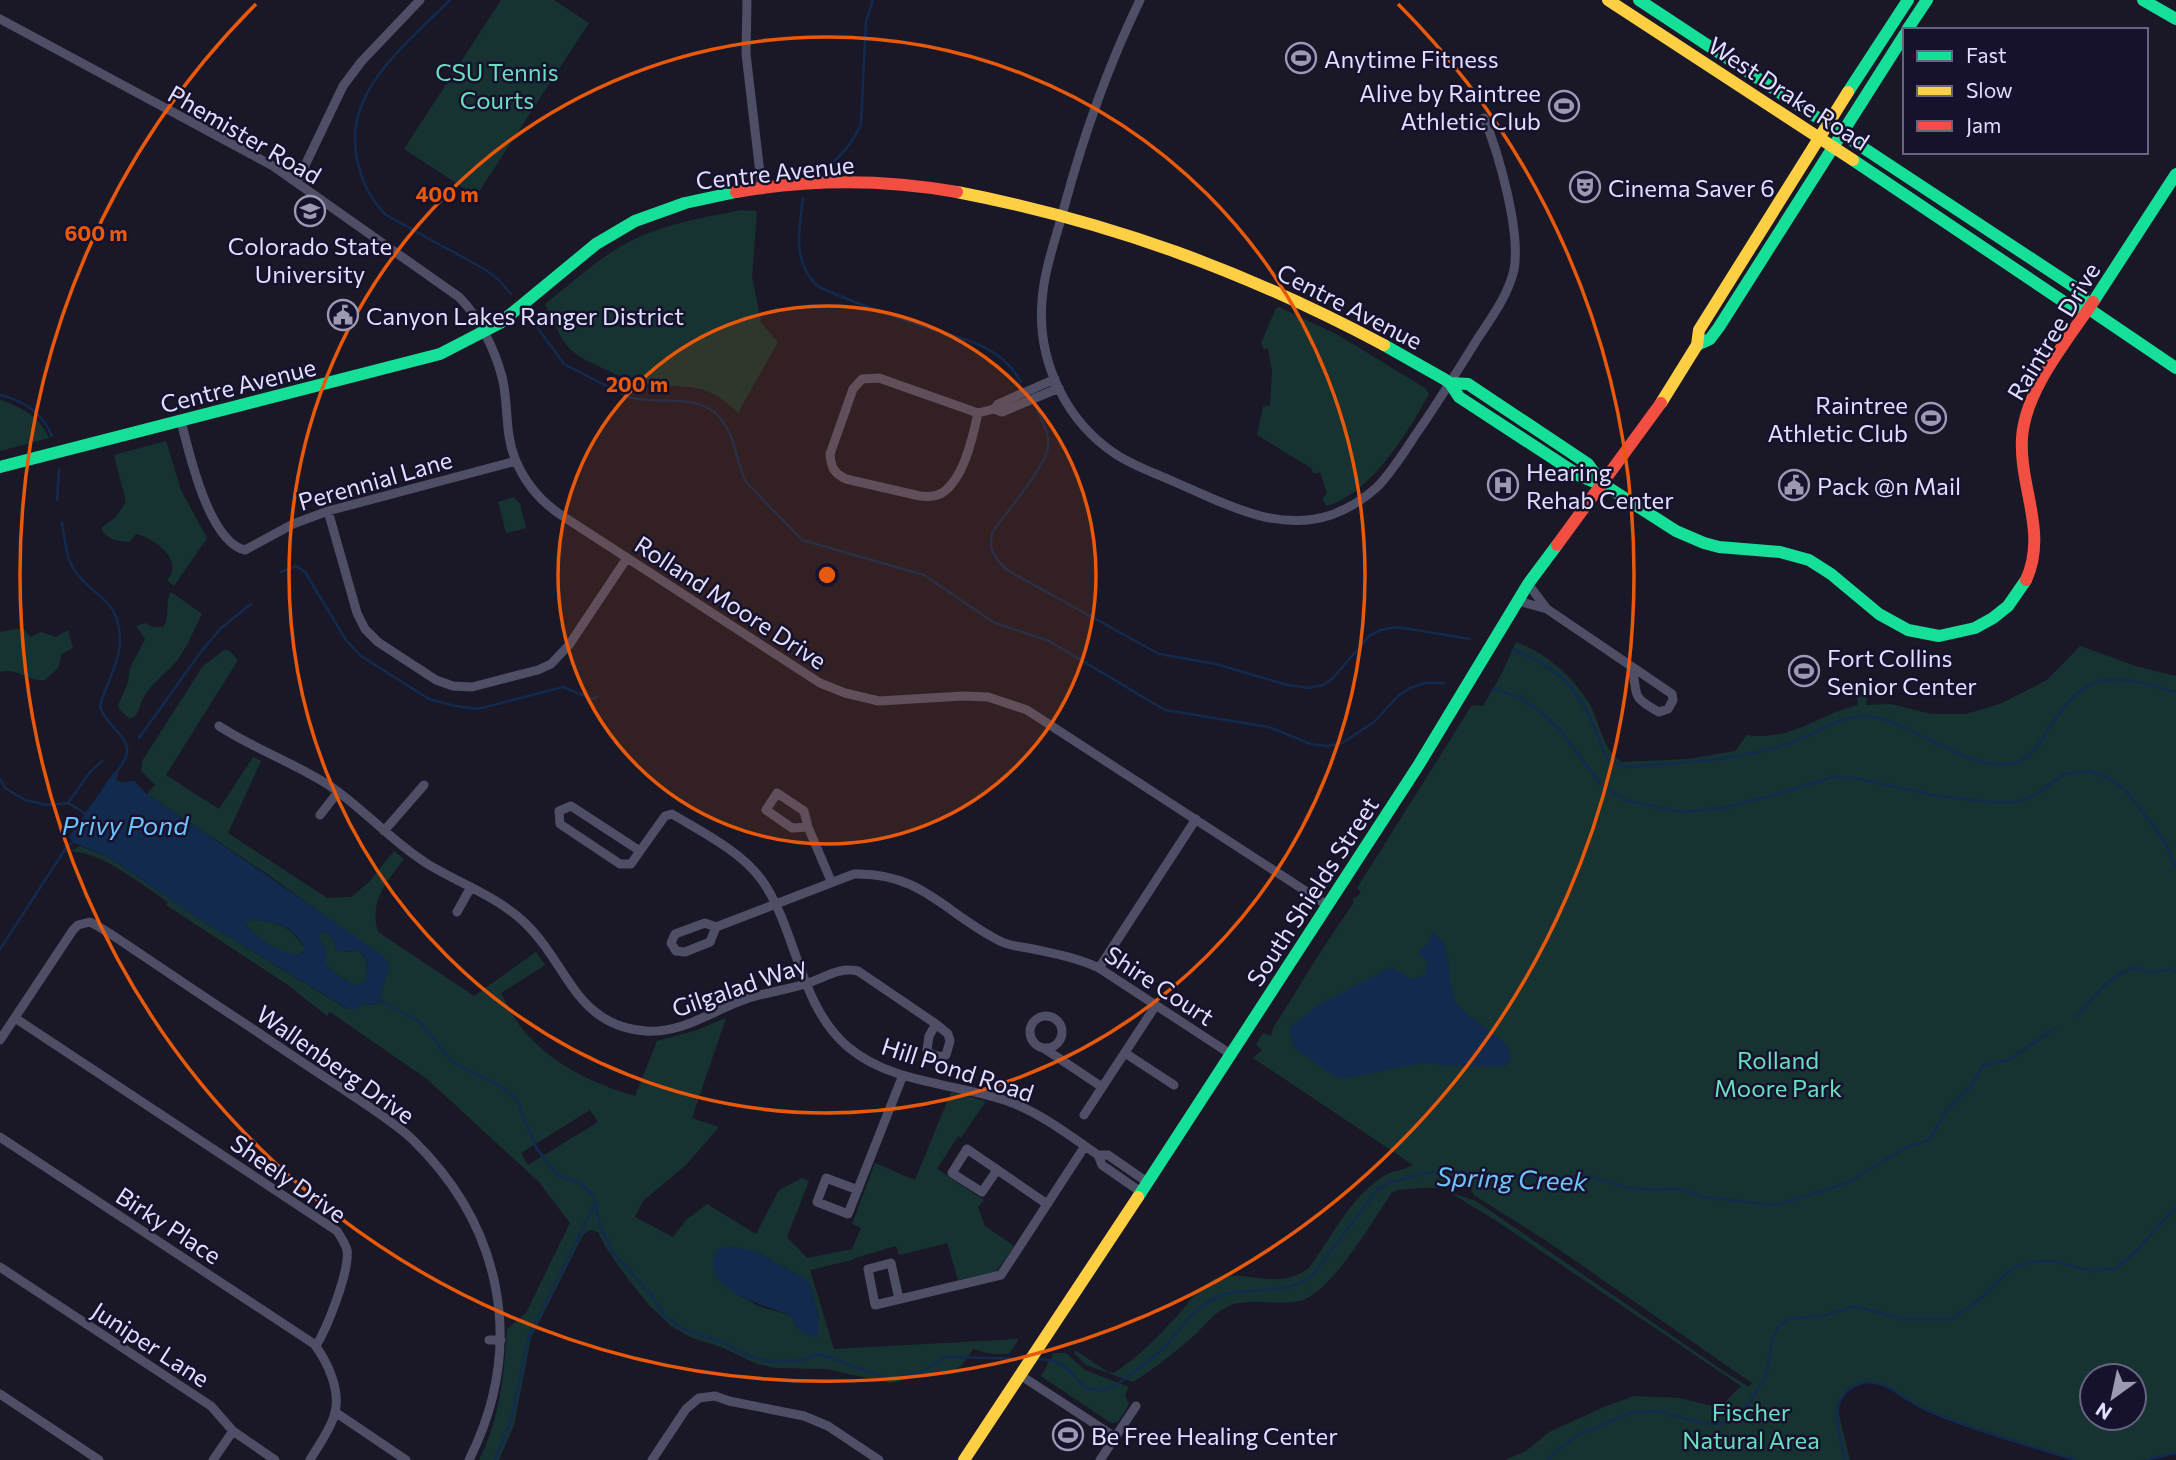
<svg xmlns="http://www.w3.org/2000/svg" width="2176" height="1460" viewBox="0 0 2176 1460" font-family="Commissioner,sans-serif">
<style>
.green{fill:#163332;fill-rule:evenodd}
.water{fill:#112a4e;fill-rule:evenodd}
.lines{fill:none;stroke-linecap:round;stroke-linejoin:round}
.stream{stroke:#112a4e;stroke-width:2.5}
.street{stroke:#4e4e66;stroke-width:9}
.fast{stroke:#16e098;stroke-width:12}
.slow{stroke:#ffcf43;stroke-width:12}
.jam{stroke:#f24e42;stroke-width:12}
.ring{fill:none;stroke:#e8590c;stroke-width:3.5}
.labels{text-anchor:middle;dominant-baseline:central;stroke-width:5;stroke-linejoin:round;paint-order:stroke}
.poi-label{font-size:24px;fill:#e1dffe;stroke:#16122d;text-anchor:start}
.park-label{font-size:24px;fill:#6adfbd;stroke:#16122d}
.street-label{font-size:24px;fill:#e1dffe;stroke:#16122d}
.water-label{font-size:26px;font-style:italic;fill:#6fc1fc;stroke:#16122d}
.centre{fill:#e8590c;stroke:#16122d;stroke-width:3.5}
.ring-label{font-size:21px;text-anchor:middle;font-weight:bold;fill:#e8590c;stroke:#16122d;stroke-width:5;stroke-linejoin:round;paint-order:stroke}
</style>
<rect width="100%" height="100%" fill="#1a1827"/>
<path class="green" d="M501 0H554L589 23 476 196 404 149Z
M741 210 757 211 752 276 761 323 778 342 738 413C703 377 684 391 642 383 626 380 611 372 596 365 585 360 573 354 565 343 557 332 552 317 545 304 572 283 597 259 627 243 662 224 703 218 741 210Z
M1279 307 1338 335 1425 388 1429 394C1409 431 1369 496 1326 506L1322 498 1327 494 1320 472 1314 474 1311 468 1257 435 1263 406H1270L1272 371 1268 348 1264 349 1261 343 1276 308Z
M0 400C22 407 40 417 49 438L0 451Z
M166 441 181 490 207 538 174 586 167 580C185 560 154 538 136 534L130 542C119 541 106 540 101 528L116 517 126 502 114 455Z
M514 497 520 504 526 528 506 533 498 502Z
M171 592 202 614C195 627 189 643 181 655 171 671 153 680 144 697 138 706 141 714 130 719L119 709 118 705 128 683 130 668 145 639 136 626 145 623 153 627H163C171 617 164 603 171 592Z
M15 629H24L30 637 41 632 56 637 68 630 73 648 62 654 58 668 45 680C28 682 18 667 0 672V632Z
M1516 642C1544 652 1571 675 1587 700 1600 720 1601 748 1621 762L1688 759 1735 751 1747 735C1793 741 1817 715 1858 705L1857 697 1861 695 1867 697 1866 705 1891 704 1931 714H1966L2000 704 2047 680 2080 646 2139 667 2176 676V1453L2145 1460H2076L1948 1419 1906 1400 1887 1387 1872 1382 1860 1383 1847 1390 1837 1406 1850 1460H1505L1526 1451 1549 1432 1604 1407 1634 1396 1679 1398 1713 1406 1723 1404 1741 1386 1498 1222 1449 1192 1476 1201 1719 1368 1749 1387 1752 1383 1551 1244 1474 1195 1471 1189 1465 1187 1419 1188 1398 1190 1392 1192C1374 1219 1330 1295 1299 1301 1275 1306 1247 1296 1225 1308 1214 1313 1205 1325 1197 1333 1176 1351 1156 1368 1133 1382L1086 1365 1074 1353 1075 1350 1108 1372 1114 1373C1138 1357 1158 1337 1177 1316 1187 1305 1198 1288 1211 1281 1238 1264 1275 1294 1309 1268 1331 1238 1350 1198 1382 1177 1392 1170 1403 1171 1413 1165L1253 1058 1262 1050 1256 1045 1263 1033 1271 1036 1273 1028C1300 986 1324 944 1353 904V899L1361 893 1357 888 1472 705 1483 706 1500 677ZM2092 1376H2134V1418H2092Z
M224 650 230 651 238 660 166 775 219 809 253 757 261 761 228 833 327 898 351 897 369 882 394 851 404 859C386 883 369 901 378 932L474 996 536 952 545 965 501 993C507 1004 513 1016 520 1026 549 1063 591 1083 635 1096L657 1041 697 1030 726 1018 692 1118 719 1127 687 1164 643 1201 635 1217 673 1237 686 1220 707 1204 756 1234 779 1190 802 1178 809 1181 787 1237 807 1258 852 1249 861 1228 852 1224 875 1163 915 1180 951 1092 986 1101 961 1138 958 1136 937 1169 984 1200 978 1207 985 1226 1014 1246 996 1272 958 1280 947 1243 899 1255 896 1246 855 1258 852 1260 810 1270 834 1349 1019 1339 1009 1354H991L973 1349 962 1365 954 1370 890 1383 826 1369 775 1368 757 1364 721 1347 692 1338 671 1326 648 1304 625 1275 605 1246 598 1232 590 1230 583 1235 531 1338 514 1425 499 1460H479C500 1419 504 1374 507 1329L526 1313 570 1223 538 1181 427 1079 330 1012 327 1016 288 985 166 905 168 902C143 886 99 849 69 852L80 846 110 858 201 920 347 1009H356L363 1004 375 1005 379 1001 389 963 273 878 147 794 155 785 141 771 142 761 203 666ZM590 1110 598 1122 528 1165 521 1153ZM758 1253 809 1281 819 1317 797 1328 790 1315 761 1307 736 1294Z
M251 920C277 922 291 925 305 949L301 954C300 955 292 955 290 955 278 952 248 933 245 921Z
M321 932 328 933 334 940 336 949 348 952 358 950C368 959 368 969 365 982L356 986 340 977 326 965V949L319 940Z
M1054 1353H1066L1085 1370 1129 1387 1125 1395 1129 1404 1118 1422 1111 1423 1041 1376Z"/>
<path class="water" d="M114 772 118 774 116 780 122 782 134 781 147 794C226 847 305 901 383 956L389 963V967L379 1000 375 1005 363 1004 356 1009H348L201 920 110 858 73 842 69 837ZM251 920C277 922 291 924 305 948L302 954C281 956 262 940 247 927L246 921ZM321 932C331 933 334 939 336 949L342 952 358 950C369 959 368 969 365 982L356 986 340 977 326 965V949L319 940Z
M1433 931C1456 950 1445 981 1456 1002 1467 1021 1512 1037 1511 1059L1505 1067 1455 1066 1422 1063 1342 1079 1331 1074 1293 1047 1290 1027 1318 1005 1391 967 1412 979 1425 975 1427 961 1418 952 1429 942Z
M734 1246 758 1253 809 1281 819 1317 818 1336 811 1337 797 1328 790 1315C766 1306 693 1288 718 1249Z"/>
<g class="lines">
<path class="stream" d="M450 0C408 43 342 91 357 159 362 181 369 198 386 215L484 269 498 279 511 294
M825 170C840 156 853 144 861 123L866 21 873 0
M803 198C799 230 792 261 817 286 851 302 889 315 925 327 962 339 1000 344 1021 382
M531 319 564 364 628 397C666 407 708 387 729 432 737 448 737 467 747 483L802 540 924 575 993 622 1049 641 1165 710 1269 727 1311 744 1328 746 1342 743 1374 722 1399 695 1410 688 1425 683H1444
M0 395C25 401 42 413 52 436
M1037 410C1043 423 1049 433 1048 447 1046 466 1006 513 993 531 987 549 994 557 1007 570L1159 654 1216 664 1287 685 1309 688 1323 685 1333 678 1370 635 1381 630 1397 627 1470 639
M57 500 59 469
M62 523C65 540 66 560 77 574 97 599 119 600 120 639 121 660 105 686 100 706 103 723 130 736 127 753 126 760 120 767 116 773
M281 572 296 566 305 572 346 640 361 656 429 699 455 706 478 709 563 687 592 699 597 697
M1513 650C1569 671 1586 700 1605 755L1610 761 1624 767C1678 763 1735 761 1787 744 1810 737 1843 714 1867 716 1912 720 1976 778 2017 762 2033 756 2040 742 2049 728 2088 667 2112 674 2176 692
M1493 689 1520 697 1541 712 1560 730 1600 784 1625 800 1680 812 1723 808 1782 793 1832 777 1855 778 1938 796 1990 802H2016L2037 794 2064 774 2089 771 2108 778 2124 789 2153 825 2166 845 2176 868
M139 738 200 653 221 628 251 604
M0 779 5 788 25 800 47 805 68 803 85 813
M68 803 90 772 102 761
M0 949 66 848 73 842
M379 1000 419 1021 452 1062 505 1089 516 1099 537 1149 557 1175 581 1184 594 1196 600 1226 613 1253 651 1294 663 1314 683 1329 724 1343 749 1356 772 1362 803 1360 819 1354 889 1379 919 1373 946 1357 1024 1359
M2075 1015C2084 1011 2086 1006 2092 999 2104 984 2117 973 2135 967L2149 973 2170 969 2176 972
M1037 1359C1045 1360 1052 1359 1059 1363 1074 1370 1080 1393 1103 1390 1111 1389 1119 1383 1126 1378 1138 1369 1150 1361 1160 1351 1177 1335 1189 1313 1209 1301 1242 1282 1282 1299 1312 1276L1377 1190 1389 1183 1417 1175 1449 1170 1497 1177 1528 1176 1550 1185H1556L1571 1176 1592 1177 1625 1187 1650 1190 1671 1189 1683 1190 1703 1197 1773 1205 1786 1202 1847 1183 1907 1147 1929 1140 1946 1111 1971 1086 1982 1066 2009 1060 2055 1028
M495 1460 511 1420 529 1336 595 1204
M1547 1460 1576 1436 1633 1412 1658 1411 1700 1423 1722 1424 1735 1418 1746 1407 1765 1378 1773 1338 1779 1326 1789 1319 1826 1315 1855 1306 1902 1319H1951L1976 1302 2013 1268 2031 1262 2054 1261 2092 1271 2117 1268 2138 1249 2176 1207
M1845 1460C1839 1434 1825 1397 1859 1384 1880 1375 1904 1399 1922 1408 1971 1430 2025 1444 2076 1460
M2145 1460 2176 1453"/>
<path class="street" d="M747 0 746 54 762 190
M1140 0C1108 66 1083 137 1064 208 1056 238 1044 270 1042 301 1037 361 1066 422 1117 455 1136 467 1157 474 1177 483 1226 504 1277 533 1331 515 1348 509 1364 499 1377 487 1395 469 1408 445 1423 424 1442 396 1460 367 1478 338 1492 317 1508 295 1514 270 1521 232 1499 154 1484 118
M0 19 273 166 459 297C479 317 495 350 502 377 507 396 506 417 509 436 514 469 534 497 561 515L820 683 845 693 879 701 963 696 988 697 1027 710 1327 905
M297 182 343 86 361 62 420 0
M1055 379 998 404 994 409 1002 412 1059 388
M978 413C973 436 964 479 942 493 935 497 928 497 920 496L846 479C834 473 831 468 830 454L853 389 862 379 879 378 978 413 994 409
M181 421C189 453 209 542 245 550L293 524 328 511 516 461
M328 511 357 613 365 629 378 642 436 680 453 686 472 687 538 670 551 664 569 645 627 558
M1528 584 1547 609 1631 666C1640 694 1627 695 1659 712L1668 709 1673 700 1672 694 1631 666
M1518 601 1547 609
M219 726C254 749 295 763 330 786 364 809 391 841 426 863 458 883 497 896 525 923 568 964 575 1026 646 1031 682 1034 713 1010 746 999 766 992 788 990 808 983 826 977 838 967 858 971L936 1024
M777 793 804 811 808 827 792 828 766 810Z
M320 815 338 792
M808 827 831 881
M384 831 424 785
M640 851 631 864H620L560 824 559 811 571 806 640 851 665 816 672 814C702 832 740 851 761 879 797 929 799 1006 848 1047 892 1084 955 1083 1007 1101 1041 1113 1069 1135 1098 1155H1108L1147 1182
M457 912 471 887
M716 927 710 942 685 952 676 951 671 943 675 934 705 923 716 927 854 874C923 872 946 915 1002 942 1011 946 1023 947 1033 949 1056 954 1078 958 1099 968L1232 1055
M1099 968 1196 819
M1030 1032a16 16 0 1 1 32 0a16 16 0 1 1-32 0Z
M15 1018 337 1231C341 1237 345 1243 347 1250 350 1271 327 1328 316 1346
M936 1024 948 1034 950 1041 946 1055C940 1058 931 1055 927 1050L929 1036Z
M0 1040 73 930 78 925 90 922C110 932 129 947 148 959 182 982 216 1005 250 1027 281 1048 312 1069 343 1089 366 1105 391 1120 412 1139 503 1227 526 1346 469 1460
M1045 1049 1102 1087
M1125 1053 1174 1085
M1084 1115 1156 1005
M0 1137 314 1344C328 1362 342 1393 334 1416 329 1432 318 1446 310 1460
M1098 1155 1102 1165 1141 1192
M997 1170 982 1192 952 1173 967 1149 1047 1204
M858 1190 826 1178 817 1202 848 1214 903 1075
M0 1267 211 1406 233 1431 275 1460
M899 1299 891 1263 868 1269 875 1305 1001 1275 1085 1146
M489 1340H501
M1020 1375 1115 1437
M0 1394 99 1460
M335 1412 406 1460
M213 1460 233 1431
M652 1460 686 1409 699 1398 715 1396 729 1401 804 1416 828 1426 879 1460
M1100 1460 1136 1406"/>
<path class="fast" d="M1639 0 2079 290 2089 309
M2143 0 2176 19
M1907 30 1927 0
M1848 92 1908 0
M1853 160 2070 306 2089 309 2176 368
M2093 302 2176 174
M1384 345 1444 379 1450 383 1459 397 1580 476 1609 488 1676 531 1704 543 1719 547 1780 552 1809 560 1831 574 1879 614 1908 630 1939 636 1975 628 1993 618 2008 606 2026 580
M1697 345 1710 339 1719 327 1905 34
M1450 383 1468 384 1588 464 1601 482
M0 467 440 354 500 323 596 244 635 221 685 203 736 192
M1138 1197 1418 766 1528 584 1557 545"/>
<path class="slow" d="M1608 0 1853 160
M957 192C1111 222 1245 271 1384 345
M1661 403 1697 345 1699 330 1848 92
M964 1460 1138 1197"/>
<path class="jam" d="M736 192C809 179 884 179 957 192
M1557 545 1661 403
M2026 580C2048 532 2019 487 2022 438 2025 390 2067 341 2093 302"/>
</g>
<circle cx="827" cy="575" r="269" fill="#e8590c" fill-opacity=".12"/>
<g class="ring">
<circle cx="827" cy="575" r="269"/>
<circle cx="827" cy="575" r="538"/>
<path d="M1398 4A807 807 0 1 1 256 4"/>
</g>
<defs>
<g id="stadium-ring" transform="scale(1.575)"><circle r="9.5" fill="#16122d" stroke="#9b99b3" stroke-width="1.5"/><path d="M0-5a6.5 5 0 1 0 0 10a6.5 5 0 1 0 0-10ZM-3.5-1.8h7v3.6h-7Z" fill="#9b99b3"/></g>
<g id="theatre-ring" transform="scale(1.575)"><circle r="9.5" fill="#16122d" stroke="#9b99b3" stroke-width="1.5"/><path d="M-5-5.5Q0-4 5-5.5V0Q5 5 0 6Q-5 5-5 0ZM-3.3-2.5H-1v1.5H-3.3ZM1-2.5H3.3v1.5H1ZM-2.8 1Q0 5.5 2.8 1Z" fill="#9b99b3"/></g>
<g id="university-ring" transform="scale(1.575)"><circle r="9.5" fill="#16122d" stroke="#9b99b3" stroke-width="1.5"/><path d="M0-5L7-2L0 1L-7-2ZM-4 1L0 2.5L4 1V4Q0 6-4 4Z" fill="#9b99b3"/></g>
<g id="civic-ring" transform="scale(1.575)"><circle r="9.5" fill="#16122d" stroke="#9b99b3" stroke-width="1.5"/><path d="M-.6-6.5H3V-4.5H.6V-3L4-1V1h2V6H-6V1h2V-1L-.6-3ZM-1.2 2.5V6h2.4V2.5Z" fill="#9b99b3"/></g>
<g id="hospital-ring" transform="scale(1.575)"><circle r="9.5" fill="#16122d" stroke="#9b99b3" stroke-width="1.5"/><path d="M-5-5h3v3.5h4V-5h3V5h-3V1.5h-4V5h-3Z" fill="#9b99b3"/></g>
</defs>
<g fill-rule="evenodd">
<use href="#stadium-ring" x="1301" y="58"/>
<use href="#stadium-ring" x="1564" y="106"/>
<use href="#theatre-ring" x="1585" y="187"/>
<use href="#university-ring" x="310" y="211"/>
<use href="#civic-ring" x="343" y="315"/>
<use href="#stadium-ring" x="1931" y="418"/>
<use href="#hospital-ring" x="1503" y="485"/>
<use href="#civic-ring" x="1794" y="485"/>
<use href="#stadium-ring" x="1804" y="671"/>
<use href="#stadium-ring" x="1068" y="1435"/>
</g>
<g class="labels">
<g class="poi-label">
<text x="1324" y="58">Anytime Fitness</text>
<text x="1541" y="92" text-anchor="end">Alive by Raintree<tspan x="1541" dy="28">Athletic Club</tspan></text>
<text x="1608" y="187">Cinema Saver 6</text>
<text x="310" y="245" text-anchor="middle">Colorado State<tspan x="310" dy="28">University</tspan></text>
<text x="366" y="315">Canyon Lakes Ranger District</text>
<text x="1908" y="404" text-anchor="end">Raintree<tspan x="1908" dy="28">Athletic Club</tspan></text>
<text x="1526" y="471">Hearing<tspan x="1526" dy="28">Rehab Center</tspan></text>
<text x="1817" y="485">Pack @n Mail</text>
<text x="1827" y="657">Fort Collins<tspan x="1827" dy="28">Senior Center</tspan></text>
<text x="1091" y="1435">Be Free Healing Center</text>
</g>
<g class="park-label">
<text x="497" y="71">CSU Tennis<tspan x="497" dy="28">Courts</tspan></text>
<text x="1778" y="1059">Rolland<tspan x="1778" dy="28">Moore Park</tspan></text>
<text x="1751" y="1411">Fischer<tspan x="1751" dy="28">Natural Area</tspan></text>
</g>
<g class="street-label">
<text transform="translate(1789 93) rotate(33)">West Drake Road</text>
<text transform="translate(245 134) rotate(30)">Phemister Road</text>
<text transform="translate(775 172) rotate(-6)">Centre Avenue</text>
<text transform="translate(1350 306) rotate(27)">Centre Avenue</text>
<text transform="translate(2053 331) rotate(-59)">Raintree Drive</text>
<text transform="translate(238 385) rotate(-14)">Centre Avenue</text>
<text transform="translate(375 480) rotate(-16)">Perennial Lane</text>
<text transform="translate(731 602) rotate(33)">Rolland Moore Drive</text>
<text transform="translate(1312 891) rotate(-57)">South Shields Street</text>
<text transform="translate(1160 985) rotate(33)">Shire Court</text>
<text transform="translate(739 986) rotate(-19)">Gilgalad Way</text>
<text transform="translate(336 1064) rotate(35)">Wallenberg Drive</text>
<text transform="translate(958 1069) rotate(18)">Hill Pond Road</text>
<text transform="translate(289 1178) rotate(35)">Sheely Drive</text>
<text transform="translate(169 1225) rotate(33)">Birky Place</text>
<text transform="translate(151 1344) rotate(33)">Juniper Lane</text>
</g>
<g class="water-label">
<text x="125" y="824">Privy Pond</text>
<text transform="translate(1512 1178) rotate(2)">Spring Creek</text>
</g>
</g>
<circle cx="827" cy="575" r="10" class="centre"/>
<g class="ring-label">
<text x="447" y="202">400 m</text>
<text x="96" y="241">600 m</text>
<text x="637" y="392">200 m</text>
</g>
<rect x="1903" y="28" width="245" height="126" fill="#16122d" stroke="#676481" stroke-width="2"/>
<rect x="1917" y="51" width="35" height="10" fill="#16e098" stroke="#676481" stroke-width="2"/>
<text x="1966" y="63" font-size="21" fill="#e1dffe">Fast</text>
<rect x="1917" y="86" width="35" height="10" fill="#ffcf43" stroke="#676481" stroke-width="2"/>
<text x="1966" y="98" font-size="21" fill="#e1dffe">Slow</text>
<rect x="1917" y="121" width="35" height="10" fill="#f24e42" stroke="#676481" stroke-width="2"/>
<text x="1966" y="133" font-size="21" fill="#e1dffe">Jam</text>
<g transform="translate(2113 1397) rotate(213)"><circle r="33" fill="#16122d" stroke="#676481" stroke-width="2"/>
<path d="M0-5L12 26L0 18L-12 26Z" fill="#9b99b3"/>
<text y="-10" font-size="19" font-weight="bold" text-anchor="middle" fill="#e1dffe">N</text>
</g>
</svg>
